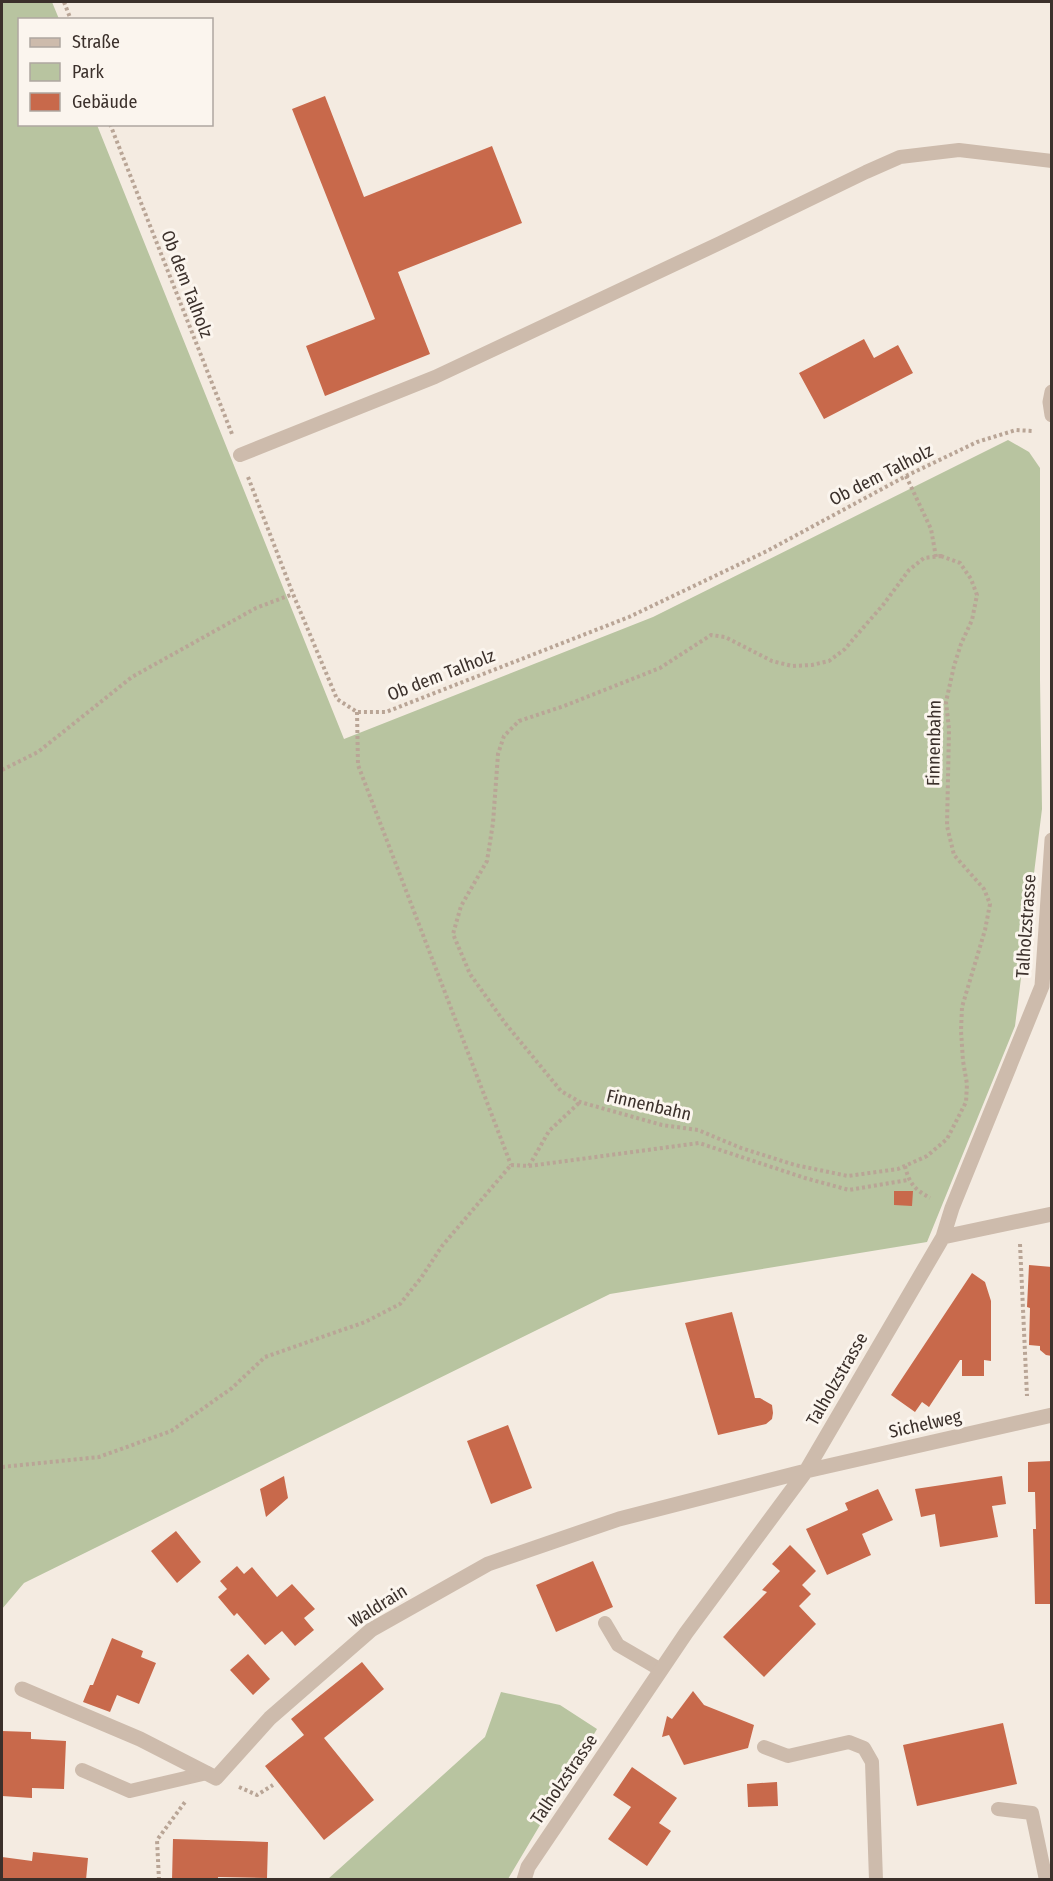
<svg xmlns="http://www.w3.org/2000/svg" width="1053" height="1881" viewBox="0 0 1053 1881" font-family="'Fira Sans Condensed',sans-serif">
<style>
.green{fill:#b8c4a0}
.building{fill:#c8694b}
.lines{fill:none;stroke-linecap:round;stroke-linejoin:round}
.path{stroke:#b9a596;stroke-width:4;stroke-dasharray:3 3;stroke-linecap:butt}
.lane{stroke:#cdbbac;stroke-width:14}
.street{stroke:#cdbbac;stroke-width:15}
.labels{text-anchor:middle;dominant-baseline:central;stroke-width:6;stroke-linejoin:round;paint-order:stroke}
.street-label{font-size:18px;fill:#3b302b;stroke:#fbf5ee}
</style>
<rect width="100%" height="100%" fill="#f4ebe1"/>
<path class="green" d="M2 2H52L59 19 20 20V124L97 125 344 739 653 617 1008 440 1029 452 1040 468V680L1042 809 1015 1026 927 1242 610 1294 24 1583 2 1609Z
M501 1692 560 1705 597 1729 508 1879H328L485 1737Z"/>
<path class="building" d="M325 96 364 197 492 146 522 223 398 272 430 354 325 396 306 346 375 319 292 109Z
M864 339 874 358 898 345 913 373 824 419 799 373Z
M894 1191H913L912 1206 894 1205Z
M1029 1265 1052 1267V1356L1046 1355 1040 1350V1346L1029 1345 1030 1308 1027 1307Z
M972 1273 985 1282 991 1301V1361L984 1360V1376H962V1360H960L929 1407 922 1402 915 1412 891 1395Z
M732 1312 755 1398H760L772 1405 773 1413 772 1419 766 1424 718 1435 685 1323Z
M508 1425 532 1488 491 1504 467 1441Z
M1052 1461V1604H1035L1033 1529H1036L1035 1492H1028V1462Z
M284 1476 288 1498 266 1517 260 1489Z
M1002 1476 1006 1504 992 1506 998 1537 940 1547 935 1514 921 1517 915 1489Z
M878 1489 893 1520 862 1534 871 1555 827 1575 806 1529 848 1510 845 1503Z
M176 1531 201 1562 177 1583 151 1551Z
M790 1545 816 1571 802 1585 811 1594 799 1606 816 1624 764 1677 723 1637 767 1592 762 1590 780 1571 772 1564Z
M593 1561 613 1607 556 1632 536 1585Z
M237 1566 244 1574 252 1567 277 1597 292 1584 315 1609 304 1618 314 1630 295 1646 282 1631 265 1645 237 1613 234 1616 218 1597 227 1589 220 1581Z
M112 1638 143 1651 141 1657 156 1663 139 1704 117 1695 110 1712 83 1702 90 1685H93Z
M248 1654 270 1679 253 1695 230 1670Z
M362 1662 384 1689 324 1738 374 1800 324 1840 265 1766 304 1735 291 1719Z
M693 1691 704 1705 754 1725 748 1748 684 1765 669 1735 662 1737 667 1716 672 1719Z
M1003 1723 1017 1784 917 1806 903 1745Z
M2 1731 31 1732V1739L66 1741 64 1789 32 1788V1798L2 1796Z
M632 1767 677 1798 659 1823 671 1831 647 1866 608 1839 631 1807 613 1795Z
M777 1782 778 1806 748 1807 747 1784Z
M173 1839 268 1842 267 1878 218 1877V1880H172Z
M33 1852 88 1858 86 1880H2V1857L32 1861Z"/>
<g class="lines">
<path class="path" d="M64 2 71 20
M110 124 232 434
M906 476 931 529 936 557
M248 477 293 594 337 699 357 712H386L629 617 767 551 906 476 977 442 1016 430 1033 431
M941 556 960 563 971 579 977 595 972 620 961 644 954 666 946 702 949 729 947 826 954 855 984 889 990 904 985 930 962 1007 961 1031 963 1061 967 1084 966 1102 947 1139 927 1156 898 1169 848 1176 795 1165 741 1148 698 1130 662 1125 580 1102 561 1091 505 1023 470 974 453 934 461 906 487 861 493 823 498 754 504 736 519 721 564 706 660 668 711 635 725 637 772 661 792 666 812 665 829 661 845 649 855 637 883 605 909 570 924 558Z
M357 712 358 765 511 1165
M2 770 38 752 132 677 256 608 293 594
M511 1165 529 1166 549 1131 580 1102
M529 1166 699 1143 805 1178 849 1190 908 1180
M905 1166C909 1183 914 1189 930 1198
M1020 1244 1027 1396
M2 1467 99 1457 171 1431 232 1388 265 1357 365 1322 400 1304 421 1278 442 1246 511 1165
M239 1787 257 1795 273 1785
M159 1880 157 1840 185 1802"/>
<path class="lane" d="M240 455 435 377 720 243 866 172 900 157 959 150 1052 161
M605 1623 618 1645 661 1670
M764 1747 788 1756 849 1742 864 1748 872 1762 876 1880
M82 1770 130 1791 207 1773
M998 1809 1032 1813 1046 1880"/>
<path class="street" d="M1052 392 1050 402 1052 415
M943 1237 1052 1214
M22 1689 140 1739 216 1778 270 1718 371 1630 488 1564 619 1519 806 1471 1052 1415
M524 1880 528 1867 686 1633 806 1471 943 1237 952 1208 1042 986 1052 840"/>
</g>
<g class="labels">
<g class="street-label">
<text transform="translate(187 284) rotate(69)">Ob dem Talholz</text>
<text transform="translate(881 475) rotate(-27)">Ob dem Talholz</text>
<text transform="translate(441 675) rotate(-21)">Ob dem Talholz</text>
<text transform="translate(934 743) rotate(-89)">Finnenbahn</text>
<text transform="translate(1026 926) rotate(-86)">Talholzstrasse</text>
<text transform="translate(649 1105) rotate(13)">Finnenbahn</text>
<text transform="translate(837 1379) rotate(-60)">Talholzstrasse</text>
<text transform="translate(925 1424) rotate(-13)">Sichelweg</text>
<text transform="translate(378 1606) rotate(-32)">Waldrain</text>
<text transform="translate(564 1779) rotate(-56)">Talholzstrasse</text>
</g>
</g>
<rect width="1053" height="1881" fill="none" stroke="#3b302b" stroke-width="6"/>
<rect x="18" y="18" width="195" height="108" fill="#fbf5ee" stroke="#aea6a0" stroke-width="1.5"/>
<rect x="30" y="38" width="30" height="9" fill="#cdbbac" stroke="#aea6a0" stroke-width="1.5"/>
<text x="72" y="48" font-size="18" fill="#3b302b">Straße</text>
<rect x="30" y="63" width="30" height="18" fill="#b8c4a0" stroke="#aea6a0" stroke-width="1.5"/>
<text x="72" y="78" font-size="18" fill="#3b302b">Park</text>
<rect x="30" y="93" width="30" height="18" fill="#c8694b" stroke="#aea6a0" stroke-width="1.5"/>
<text x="72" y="108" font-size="18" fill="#3b302b">Gebäude</text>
</svg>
